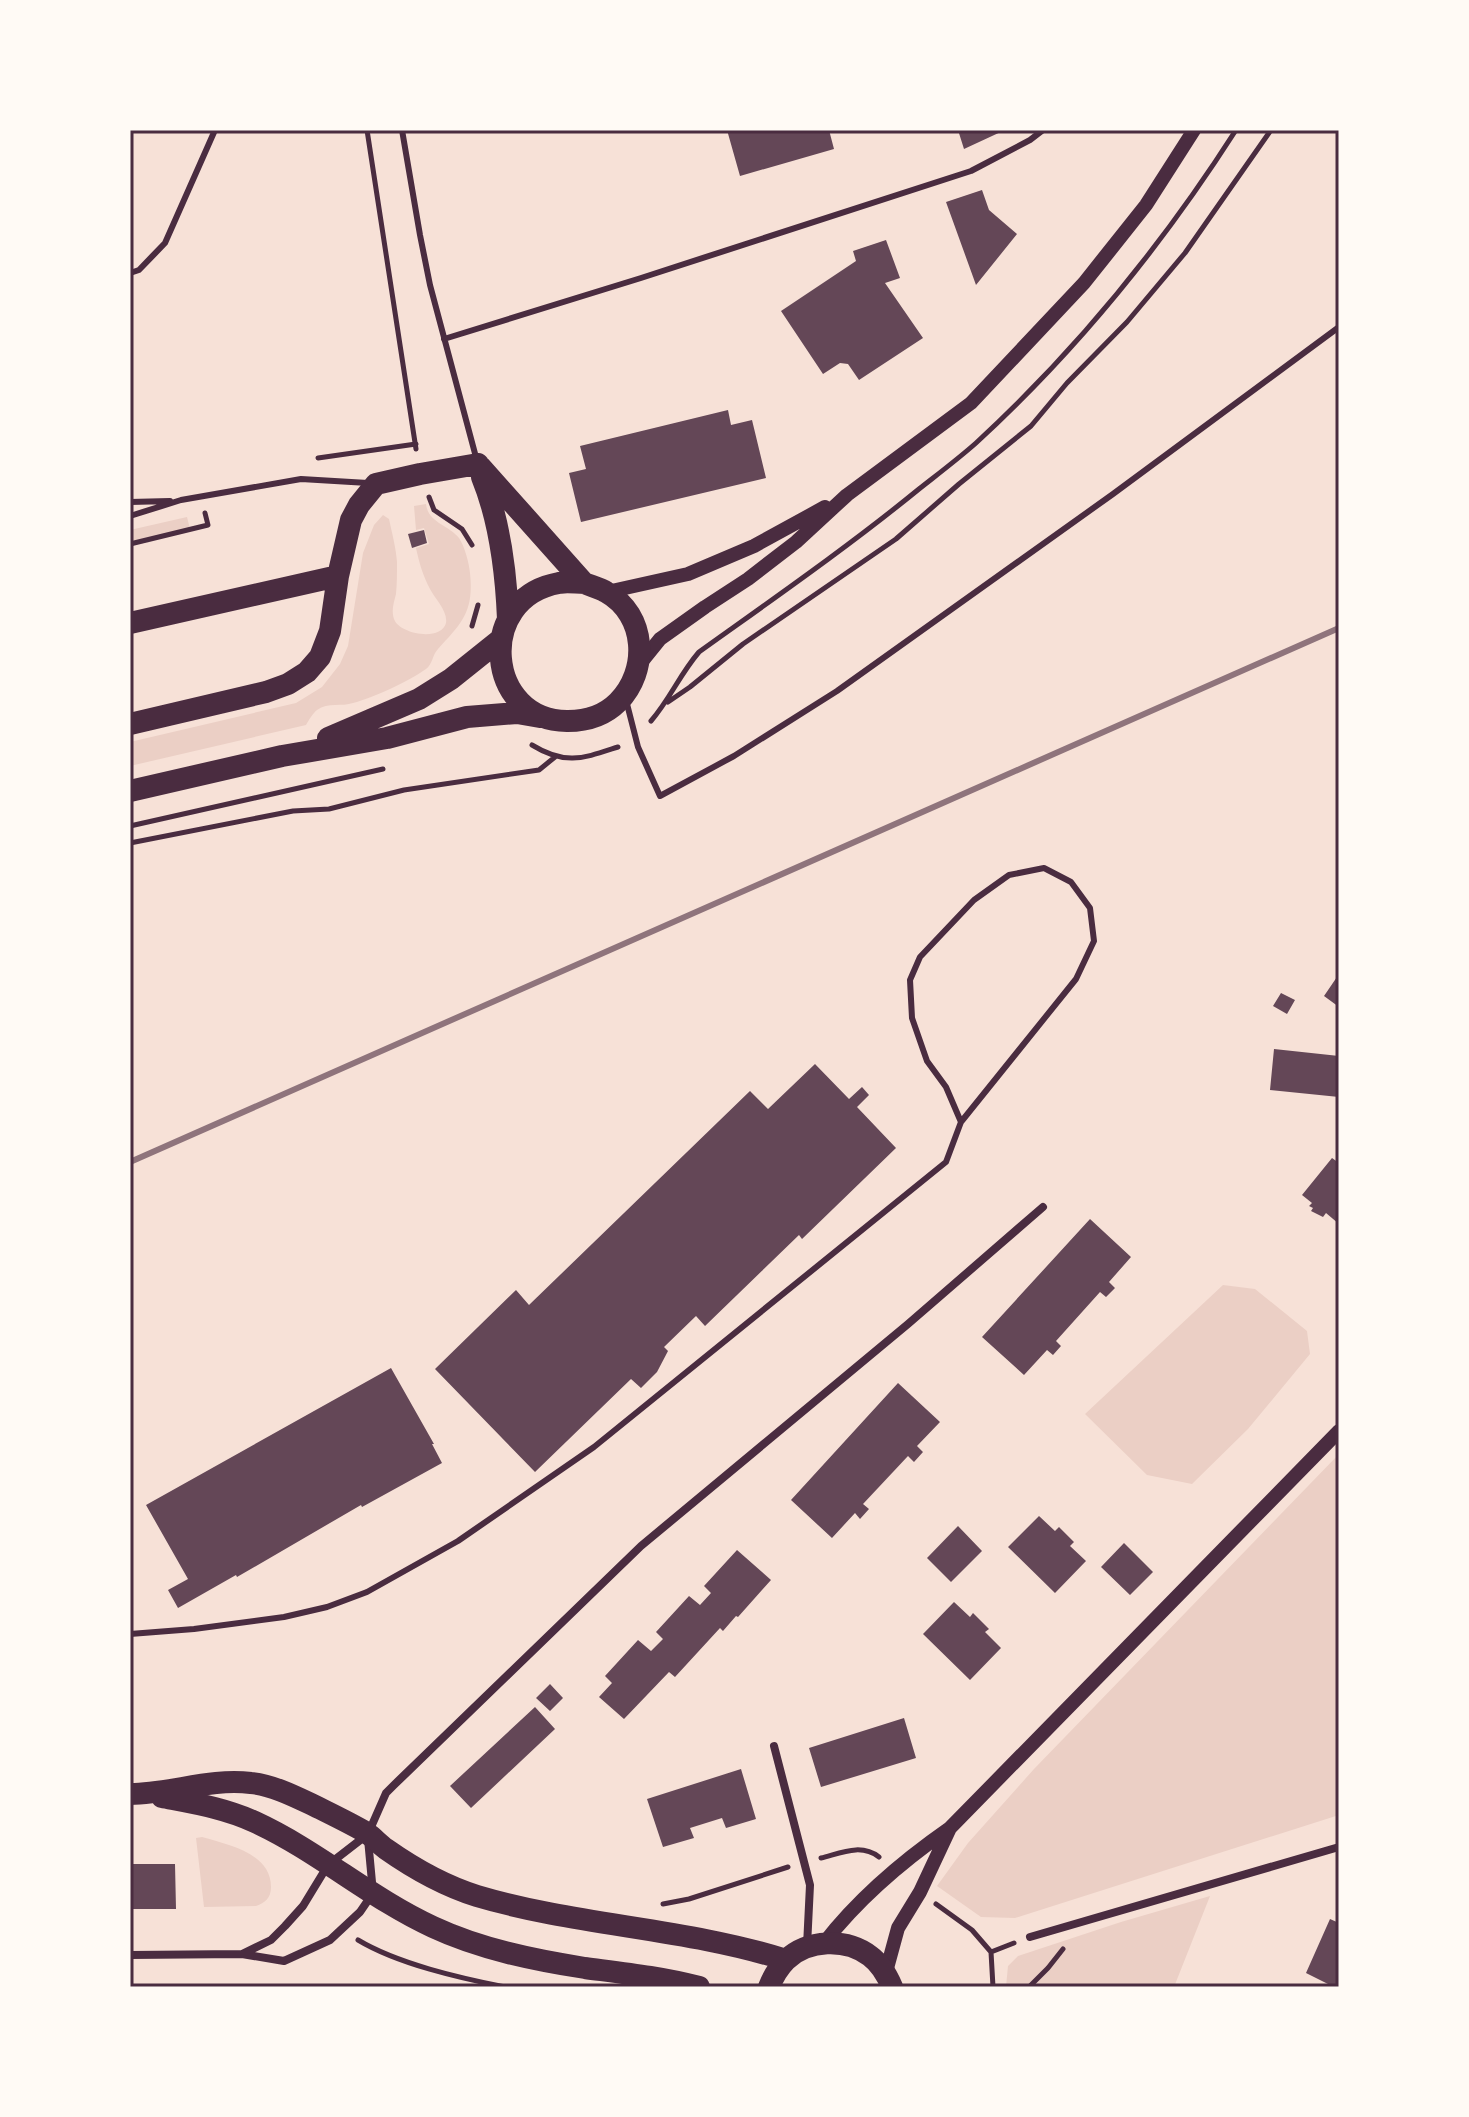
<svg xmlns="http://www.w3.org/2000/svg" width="1469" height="2117" viewBox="0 0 1469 2117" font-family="Roboto,sans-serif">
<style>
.green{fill:#ebcfc5}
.building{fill:#644757}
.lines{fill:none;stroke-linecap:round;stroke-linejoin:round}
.path{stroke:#4a2c40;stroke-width:5}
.service{stroke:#4a2c40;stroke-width:6}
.minor{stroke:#4a2c40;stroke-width:8}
.tertiary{stroke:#4a2c40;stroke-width:14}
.trunk{stroke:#4a2c40;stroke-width:22}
.rail{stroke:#8f747c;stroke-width:6}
.neatline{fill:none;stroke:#4a2c40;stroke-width:3}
</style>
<rect width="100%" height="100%" fill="#f7e1d7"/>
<path class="green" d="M426 504C428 523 449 525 459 538 465 547 469 563 470 573 474 612 462 623 438 649 432 655 433 664 426 669 409 681 373 698 353 703 342 707 328 702 317 710 313 713 309 720 306 725L130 766V742L296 703 322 687 340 664 348 646 363 553 374 525 383 515 389 519C392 533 396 548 397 562 397 573 397 584 396 594 394 602 391 610 394 619 399 634 441 642 446 623 448 611 435 599 430 589 423 576 419 562 416 548L429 544 424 528 416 530 414 506Z
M187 517 190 529 130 542V530Z
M1223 1285 1255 1289 1307 1331 1310 1354 1248 1429 1192 1484 1147 1475 1085 1414Z
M1339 1454V1815L1015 1918 981 1917 937 1886 968 1843 1034 1769Z
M202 1837C229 1845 271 1853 271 1887 271 1898 265 1903 256 1906L204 1907 196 1838Z
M1210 1896 1174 1987H1006L1008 1966 1018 1956 1121 1922Z"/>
<path class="building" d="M727 130H829L834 149 740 176Z
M958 130H1005L964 149Z
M982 190 989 210 1017 234 976 285 946 202Z
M886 240 900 278 885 283 923 338 859 380 848 364 840 363 823 374 781 311 856 261 853 251Z
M728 410 731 425 752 420 766 478 581 522 569 473 586 469 580 446Z
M424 530 427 543 412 548 408 534Z
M1339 974V1007L1324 996Z
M1281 993 1295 1000 1287 1014 1273 1006Z
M1274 1049 1339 1056V1097L1270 1090Z
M815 1064 849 1099 862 1087 869 1095 857 1107 896 1148 802 1239 799 1235 705 1326 696 1316 664 1347 668 1351 657 1372 641 1388 631 1379 535 1472 435 1369 516 1290 529 1305 750 1091 768 1109Z
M1332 1158 1339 1163V1224L1326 1213 1323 1217 1311 1211 1313 1208 1309 1206 1312 1203 1302 1195Z
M1090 1219 1131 1257 1109 1282 1115 1288 1106 1297 1100 1292 1056 1341 1061 1346 1053 1355 1047 1350 1024 1375 982 1337Z
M391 1368 434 1444H432L442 1463 362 1507 361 1505 237 1577 236 1575 178 1608 168 1590 188 1579 146 1505Z
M898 1383 940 1422 917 1446 923 1452 914 1462 908 1456 863 1504 869 1509 860 1519 855 1513 832 1538 791 1500Z
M1039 1516 1055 1531 1059 1527 1074 1542 1070 1546 1086 1561 1055 1593 1008 1547Z
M958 1526 982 1551 951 1582 927 1558Z
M1124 1543 1153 1572 1130 1595 1101 1567Z
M737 1550 771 1580 738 1617 736 1616 723 1631 720 1628 675 1677 669 1672 624 1719 599 1697 612 1683 605 1676 638 1640 651 1651 663 1639 656 1632 689 1596 700 1605 711 1593 704 1586Z
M954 1602 970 1617 973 1613 989 1629 985 1632 1001 1648 970 1680 923 1634Z
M550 1684 563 1698 550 1711 536 1698Z
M535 1707 555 1729 471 1808 450 1786Z
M904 1718 916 1758 821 1787 809 1748Z
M741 1769 756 1819 726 1828 722 1818 690 1828 694 1838 663 1847 647 1799Z
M130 1864H175L176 1909H130Z
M1330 1919 1339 1923V1987H1334L1306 1973Z"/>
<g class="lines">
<path class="path" d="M367 130 416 449
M318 458 416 444
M429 497 434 510 462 529 472 545
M130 544 208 525 205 513
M472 626 478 605
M668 702 690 687 743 644 896 539 959 484 1031 426 1067 383 1127 322 1185 253 1271 130
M651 721C670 699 680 674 699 652 773 599 848 547 919 489 938 474 958 459 976 443 1076 351 1163 244 1236 130
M532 745C566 766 584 758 618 747
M130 826 383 769
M130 843 293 811 329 809 404 790 539 770 555 757
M821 1858C841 1853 861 1843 879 1857
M663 1904 689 1899 788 1867
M936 1904 972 1930 991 1952 993 1987
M358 1940C398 1964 460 1978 505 1987
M991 1952 1014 1943
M1029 1987 1048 1968 1063 1949"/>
<path class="service" d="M402 130 420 235 430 285 477 461
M130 273 139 270 165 243 215 130
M444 339 641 278 971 171 1030 140 1043 130
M130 502 170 501
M130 516 181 500 301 479 368 483
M626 700 638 747 660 796 734 756 837 691 1113 494 1339 327
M130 1634 194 1629 284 1617 327 1607 367 1592 458 1541 594 1447 946 1162 961 1122 946 1087 927 1061 912 1018 910 980 920 957 974 900 1009 875 1044 868 1071 882 1090 908 1094 941 1076 979 961 1122"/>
<path class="minor" d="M774 1746 810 1885 807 1946
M1030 1937 1339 1847
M242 1954 271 1940 285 1926 303 1906 328 1865 368 1834 386 1793 394 1785 641 1546 908 1324 1043 1207
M130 1955 242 1954 284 1961 330 1940 360 1912 373 1893 368 1839"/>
<path class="tertiary" d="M607 592 688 574 754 546 825 507
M639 665 660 639 705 607 748 579 796 542 847 495 971 403 1084 283 1146 205 1194 130
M824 1943C858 1899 904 1860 950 1828L1339 1431
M886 1972 898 1928 920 1892 950 1828"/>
<path class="trunk" d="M478 464 584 583C591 586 600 588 606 592 647 615 649 671 618 702 604 716 587 721 568 721 486 722 474 598 559 583 567 581 576 583 584 583
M482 477C500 521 506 571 508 619
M130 623 338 576
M130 724 266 692 288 684 307 672 320 657 330 631 338 576 351 520 359 505 376 484 420 474 478 464
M328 738 419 699 451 679 501 639
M130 791 282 756 387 738 467 717 517 713 540 717
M130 1794C171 1794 209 1778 251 1783 272 1785 294 1796 313 1805 331 1814 350 1823 367 1833 374 1838 379 1844 386 1849 413 1868 445 1886 477 1896 578 1926 686 1928 786 1960
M162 1797C193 1803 225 1808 255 1822 318 1851 370 1898 433 1927 480 1949 534 1960 585 1968 623 1973 661 1977 699 1987
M769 1987C773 1977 778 1968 786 1960 808 1939 846 1938 870 1956 881 1964 887 1975 892 1987"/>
<path class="rail" d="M130 1162 1339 628"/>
</g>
<rect width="1469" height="2117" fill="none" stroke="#fffaf5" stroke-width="264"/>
<rect x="132" y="132" width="1205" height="1853" class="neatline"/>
</svg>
